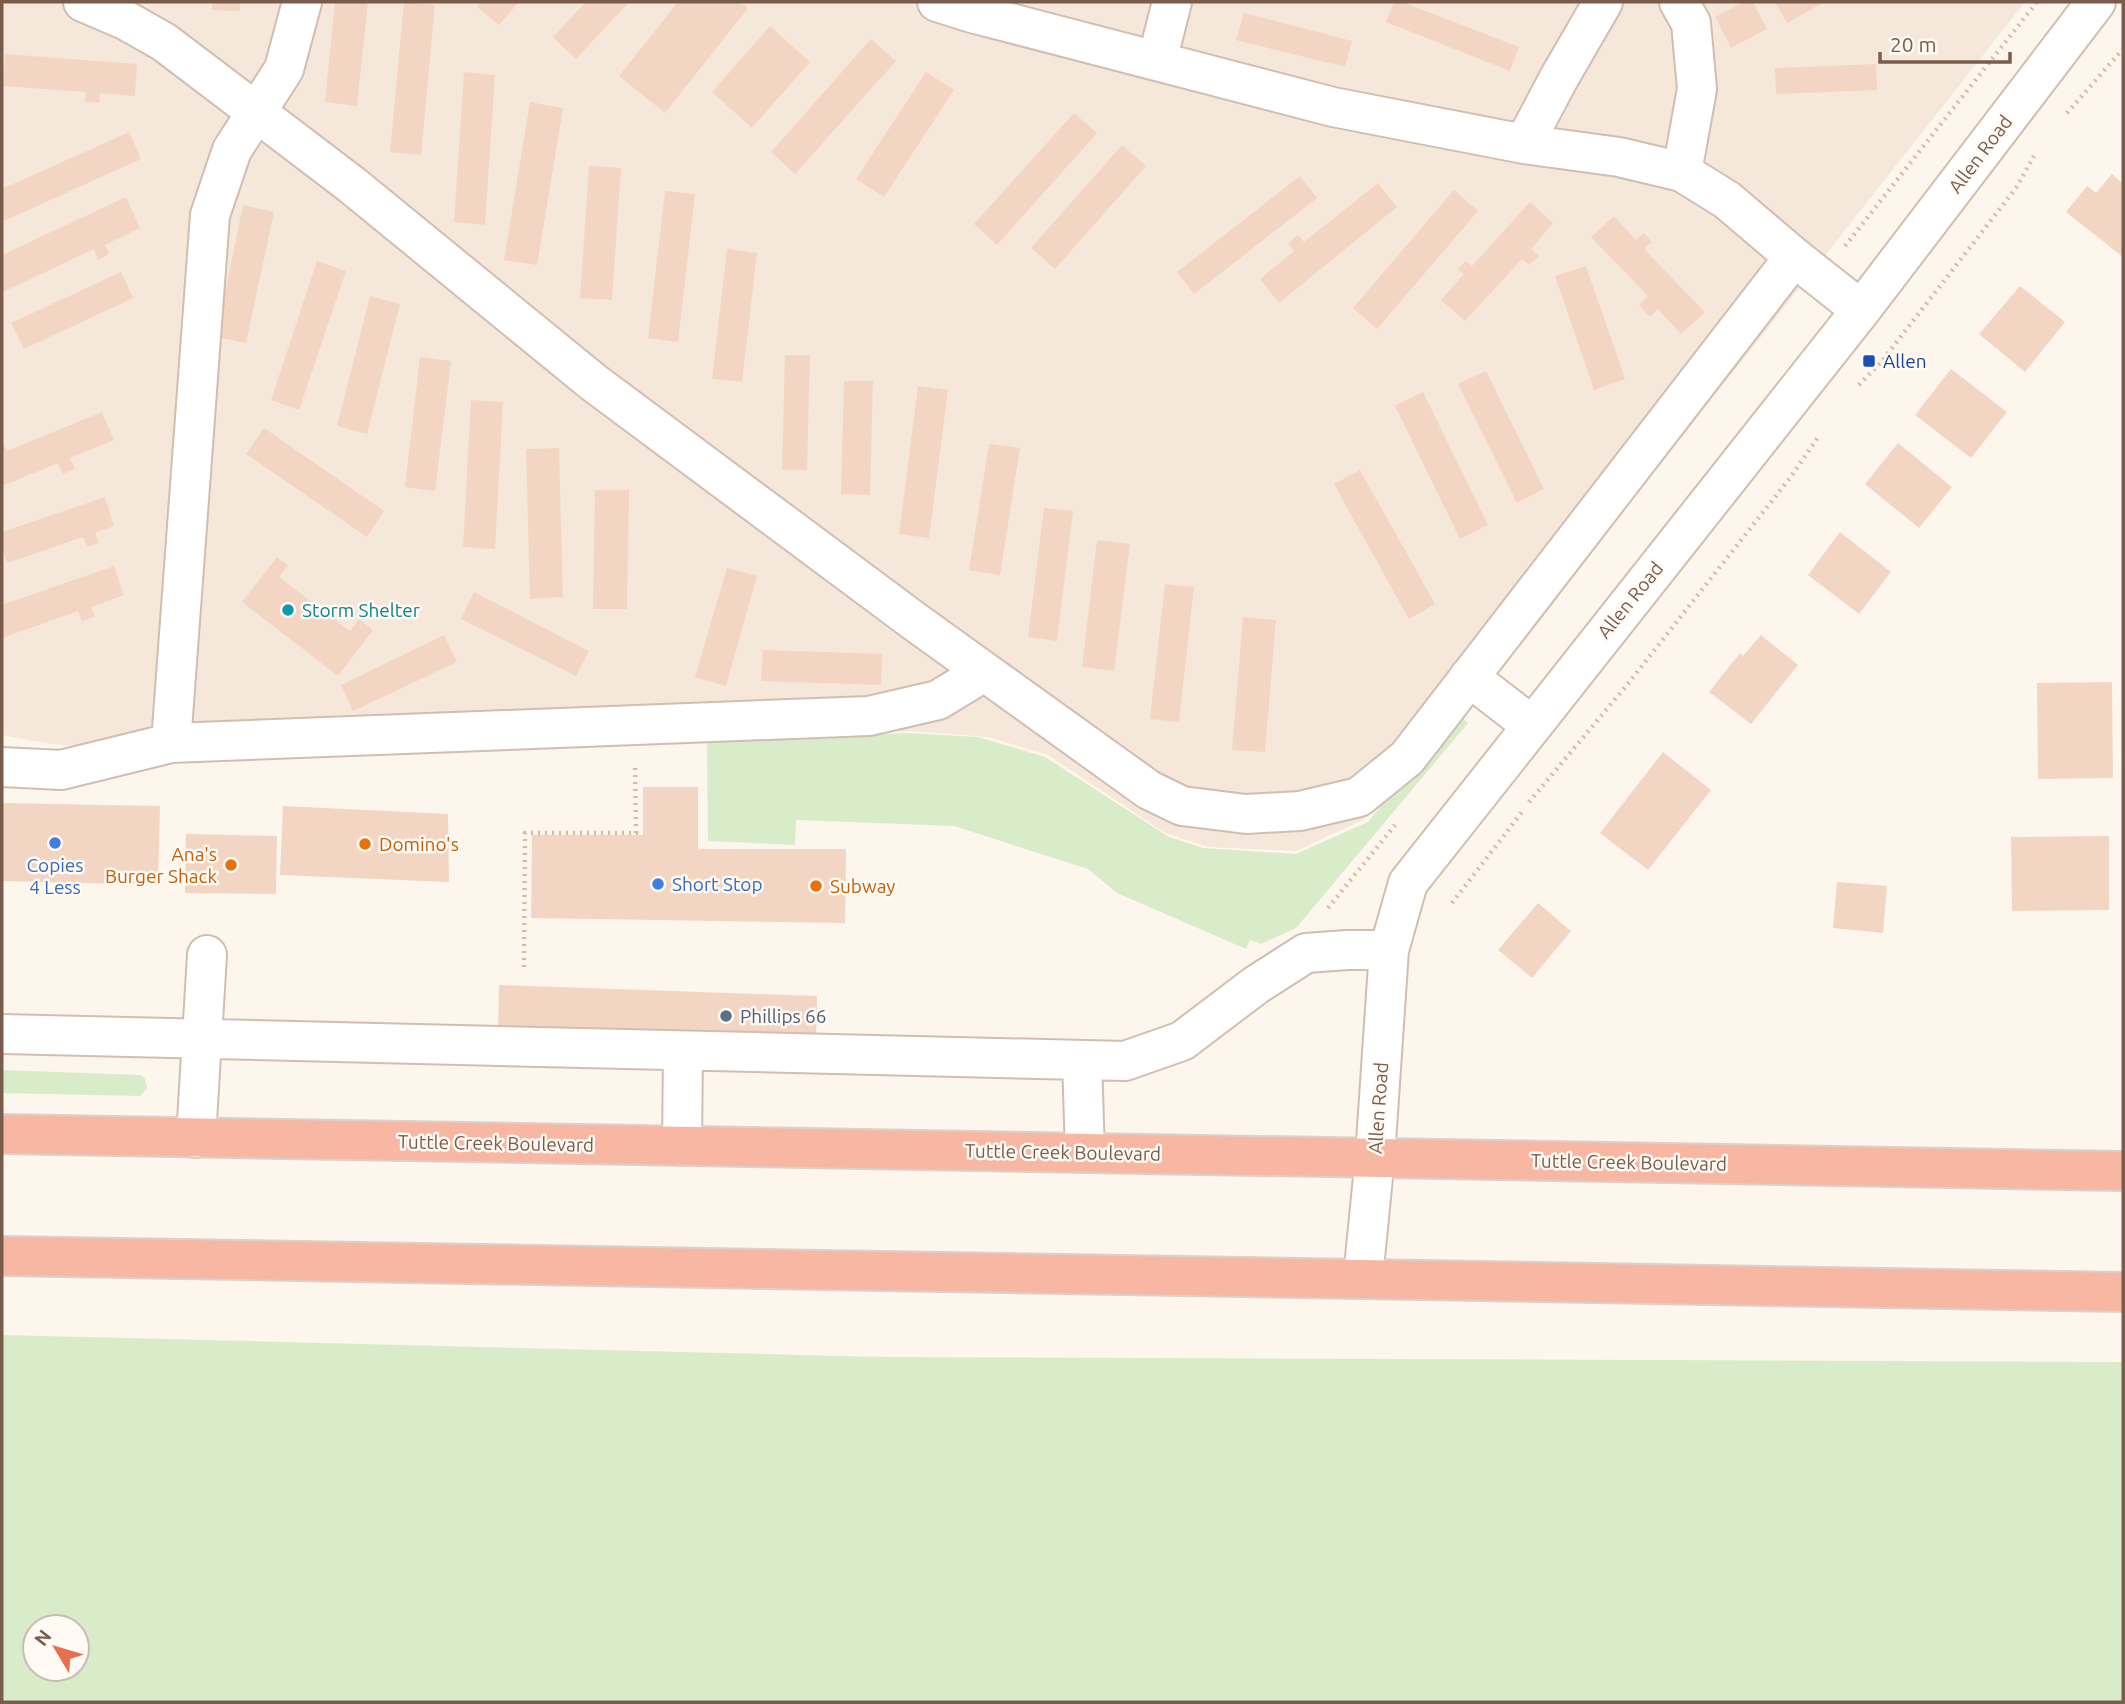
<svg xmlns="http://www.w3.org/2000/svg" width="2125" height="1704" viewBox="0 0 2125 1704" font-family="Ubuntu,sans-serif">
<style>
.residential{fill:#f5e8da}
.green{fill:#d8ecc9;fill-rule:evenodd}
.building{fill:#f3d5c3}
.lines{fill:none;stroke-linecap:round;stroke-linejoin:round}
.minor-casing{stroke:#d1beb0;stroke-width:42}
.highway-casing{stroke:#dad1cd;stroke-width:42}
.path{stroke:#d9b8a5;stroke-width:4.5;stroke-dasharray:2 5;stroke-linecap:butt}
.minor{stroke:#fff;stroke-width:38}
.highway{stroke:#f7b7a3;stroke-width:38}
.transit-dot{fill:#1a4fb4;stroke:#fffaf3;stroke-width:2.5}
.culture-dot{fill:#0f9aa8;stroke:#fffaf3;stroke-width:2.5}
.shop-dot{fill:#3f7fe0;stroke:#fffaf3;stroke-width:2.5}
.food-dot{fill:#e8710a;stroke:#fffaf3;stroke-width:2.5}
.service-dot{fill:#5c6f8a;stroke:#fffaf3;stroke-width:2.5}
.labels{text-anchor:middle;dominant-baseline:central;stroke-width:5;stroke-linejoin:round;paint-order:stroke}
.street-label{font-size:19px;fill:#7a5c4d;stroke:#fffaf3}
.transit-label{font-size:19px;fill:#164399;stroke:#fffaf3;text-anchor:start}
.culture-label{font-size:19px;fill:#0d838f;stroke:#fffaf3;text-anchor:start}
.food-label{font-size:19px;fill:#c56008;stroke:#fffaf3;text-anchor:start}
.shop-label{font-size:19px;fill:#366cbe;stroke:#fffaf3}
.service-label{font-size:19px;fill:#4e5e75;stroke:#fffaf3;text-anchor:start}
</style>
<rect width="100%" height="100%" fill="#fdf6ec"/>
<path class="residential" d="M2 2H2025L1421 768 1363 820 1296 851 1209 847 1165 833 1048 755 988 737 912 731 239 757 51 744 2 735Z"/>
<path class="green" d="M1456 713 1468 723 1296 928 1261 944 1250 940 1246 949 1117 893 1088 869 954 826 796 820 795 845 708 841 707 742 907 733 978 737 1045 757 1169 837 1203 848 1296 854 1368 822Z
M2 1070 140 1075 145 1079 147 1088 140 1096 2 1093Z
M2 1335 879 1357 2123 1362V1702H2ZM35 1627H77V1669H35Z"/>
<path class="building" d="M212 2H240V11L212 10Z
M335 2H368L357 106 325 102Z
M404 2 435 5 421 155 390 152Z
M481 2H519L499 25 477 7Z
M586 2H629L576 59 553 37Z
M678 2H740L748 8 665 113 619 76Z
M1394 2H1402L1519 47 1510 71 1386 22Z
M1744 2H1753L1767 29 1731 48 1715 17Z
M1775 2H1824L1787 23Z
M1244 13 1352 41 1345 67 1236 40Z
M770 26 810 62 752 128 712 92Z
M871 39 896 61 795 174 771 152Z
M5 54 137 64 135 96 100 93 99 103 85 102 86 92 3 86Z
M1876 64 1877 90 1776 94 1775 68Z
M464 72 495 75 485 225 454 222Z
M926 72 954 90 884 197 856 179Z
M530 102 563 108 537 265 504 260Z
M1074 113 1097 133 997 245 974 224Z
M129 132 141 159 4 221 2 217V189Z
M1122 145 1146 166 1055 269 1031 248Z
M589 166 621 168 612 300 580 298Z
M2112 174 2123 184V257L2066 212 2087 186 2096 193Z
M1300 176 1317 198 1194 294 1177 272Z
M1378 183 1397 207 1279 303 1260 279 1294 251 1288 243 1298 235 1304 242Z
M1454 190 1478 211 1377 329 1353 308Z
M665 191 695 194 678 342 648 338Z
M126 197 140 228 105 245 109 254 98 260 94 249 3 292 2 255Z
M1530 202 1553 223 1531 249 1539 256 1529 265 1522 259 1465 321 1441 300 1464 274 1458 269 1466 261 1472 266Z
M243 205 274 212 246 343 216 337Z
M1614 216 1636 240 1644 233 1652 242 1644 249 1705 312 1681 334 1658 309 1650 317 1639 305 1648 296 1591 237Z
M727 249 757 253 742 382 712 379Z
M317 261 346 271 299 410 271 400Z
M1586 266 1625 379 1594 390 1555 276Z
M121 272 133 298 24 349 11 323Z
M2020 286 2065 322 2025 372 1979 334Z
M370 296 400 304 367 434 337 426Z
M785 355H810L807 470H782Z
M420 357 451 361 435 491 405 487Z
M1951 369 2007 412 1971 458 1915 415Z
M1486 371 1544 489 1517 503 1458 384Z
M844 381H873L870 495 841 494Z
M918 386 948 390 929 538 899 534Z
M1423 392 1488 525 1460 539 1395 406Z
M471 400 503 402 495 549 463 547Z
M102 412 114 440 70 458 75 469 63 474 58 463 2 486V440L7 451Z
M264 428 384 511 367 537 246 454Z
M1898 443 1952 487 1919 528 1865 484Z
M989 444 1020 448 1000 575 969 570Z
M559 448 563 597 530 599 526 449Z
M1360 470 1435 604 1409 619 1334 484Z
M595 490H629L627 609H593Z
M105 497 114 526 95 533 99 543 87 547 83 537 7 563 2 547V532Z
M1044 508 1073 511 1057 641 1028 637Z
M1840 532 1891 572 1859 614 1808 575Z
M1097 540 1130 544 1114 671 1082 667Z
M277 557 288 565 279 577 350 631 359 619 373 630 338 676 242 602Z
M114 566 124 595 91 607 95 617 82 621 78 611 2 638V605Z
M727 568 757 576 726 686 695 677Z
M1165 584 1194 587 1179 722 1150 719Z
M474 592 589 651 576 676 461 619Z
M1243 617 1276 620 1265 752 1232 750Z
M444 635 457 662 353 711 341 685Z
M1761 635 1798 665 1751 724 1709 692 1740 653 1743 656Z
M763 650 882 654 881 685 761 681Z
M2112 682 2113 778 2038 779 2037 683Z
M1663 752 1711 790 1648 870 1600 833Z
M643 787H698V849H846L845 923 531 918 532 835H643Z
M2 803 160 806 158 885 2 881Z
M283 806 448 814 449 882 280 875Z
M186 834 277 836 276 894 185 893Z
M2109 836V910L2012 911 2011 837Z
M1837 882 1887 886 1883 933 1833 928Z
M1538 903 1571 931 1532 978 1498 950Z
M499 985 817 996 816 1041 498 1030Z"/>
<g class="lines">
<g class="minor-casing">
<path id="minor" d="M83 2 125 20 164 42 352 185 593 382 914 621 1149 790 1182 806 1246 814 1300 811 1359 797 1407 758 1794 257
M937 2 972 13 1333 107 1524 144 1619 157 1682 172 1727 200 1794 257 1861 310
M1679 2 1691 23 1697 89 1682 172
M1157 61 1172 2
M1524 144 1559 78 1603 2
M1469 677 1531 725
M171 743 210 215 232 150 284 69 302 2
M2 767 61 770 171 743 869 716 938 700 984 672
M2 1034 1125 1061 1182 1041 1256 985 1306 953 1347 950H1389
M1082 1060 1085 1153
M196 1138 207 955
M682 1146 683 1051
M1363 1278 1375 1157 1389 950 1408 883 1861 310 2096 2"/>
</g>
<g class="highway-casing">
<path id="highway" d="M2 1134 2123 1171
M2 1256 2123 1292"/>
</g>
<path class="path" d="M2067 113 2123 49
M1845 246 2037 2
M1859 385 1882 361 2016 188 2034 156
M1529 802 1627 685 1790 478 1819 436
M1452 903 1522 812
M1328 908 1395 825
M524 967 525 833H636L635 767"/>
<use href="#minor" class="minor"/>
<use href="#highway" class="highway"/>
</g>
<rect class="transit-dot" x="1862" y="354" width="14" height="14" rx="3.5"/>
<circle class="culture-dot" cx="288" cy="610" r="7"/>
<g class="shop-dot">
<circle cx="55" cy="843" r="7"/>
<circle cx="658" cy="884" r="7"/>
</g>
<g class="food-dot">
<circle cx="365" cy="844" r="7"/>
<circle cx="231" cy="865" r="7"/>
<circle cx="816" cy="886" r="7"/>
</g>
<circle class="service-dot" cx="726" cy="1016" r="7"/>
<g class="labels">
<g class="street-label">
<text transform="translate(1980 154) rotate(-53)">Allen Road</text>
<text transform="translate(1630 600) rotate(-51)">Allen Road</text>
<text transform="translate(1378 1108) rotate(-86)">Allen Road</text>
<text transform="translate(496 1143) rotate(1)">Tuttle Creek Boulevard</text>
<text transform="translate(1063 1152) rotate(1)">Tuttle Creek Boulevard</text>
<text transform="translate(1629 1162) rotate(1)">Tuttle Creek Boulevard</text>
</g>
<g class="transit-label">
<text x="1883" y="361">Allen</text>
</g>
<g class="culture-label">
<text x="302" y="610">Storm Shelter</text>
</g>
<g class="food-label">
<text x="379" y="844">Domino's</text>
<text x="217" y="854" text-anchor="end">Ana's<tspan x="217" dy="22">Burger Shack</tspan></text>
<text x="830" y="886">Subway</text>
</g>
<g class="shop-label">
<text x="55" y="865">Copies<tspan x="55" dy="22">4 Less</tspan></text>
<text x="672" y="884" text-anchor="start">Short Stop</text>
</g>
<g class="service-label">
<text x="740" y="1016">Phillips 66</text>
</g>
</g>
<rect width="2125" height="1704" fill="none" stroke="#7a5c4d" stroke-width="7"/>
<g transform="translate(56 1648) rotate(308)"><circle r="33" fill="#fffaf3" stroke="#cabbb1" stroke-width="2"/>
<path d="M0-5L12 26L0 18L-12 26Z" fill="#e76f51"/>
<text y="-10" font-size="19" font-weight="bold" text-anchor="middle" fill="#7a5c4d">N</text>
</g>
<path d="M1880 52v10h130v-10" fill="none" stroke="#7a5c4d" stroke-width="3.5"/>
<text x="1890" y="52" font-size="21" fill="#7a5c4d" stroke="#fffaf3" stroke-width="5" paint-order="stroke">20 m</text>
</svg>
